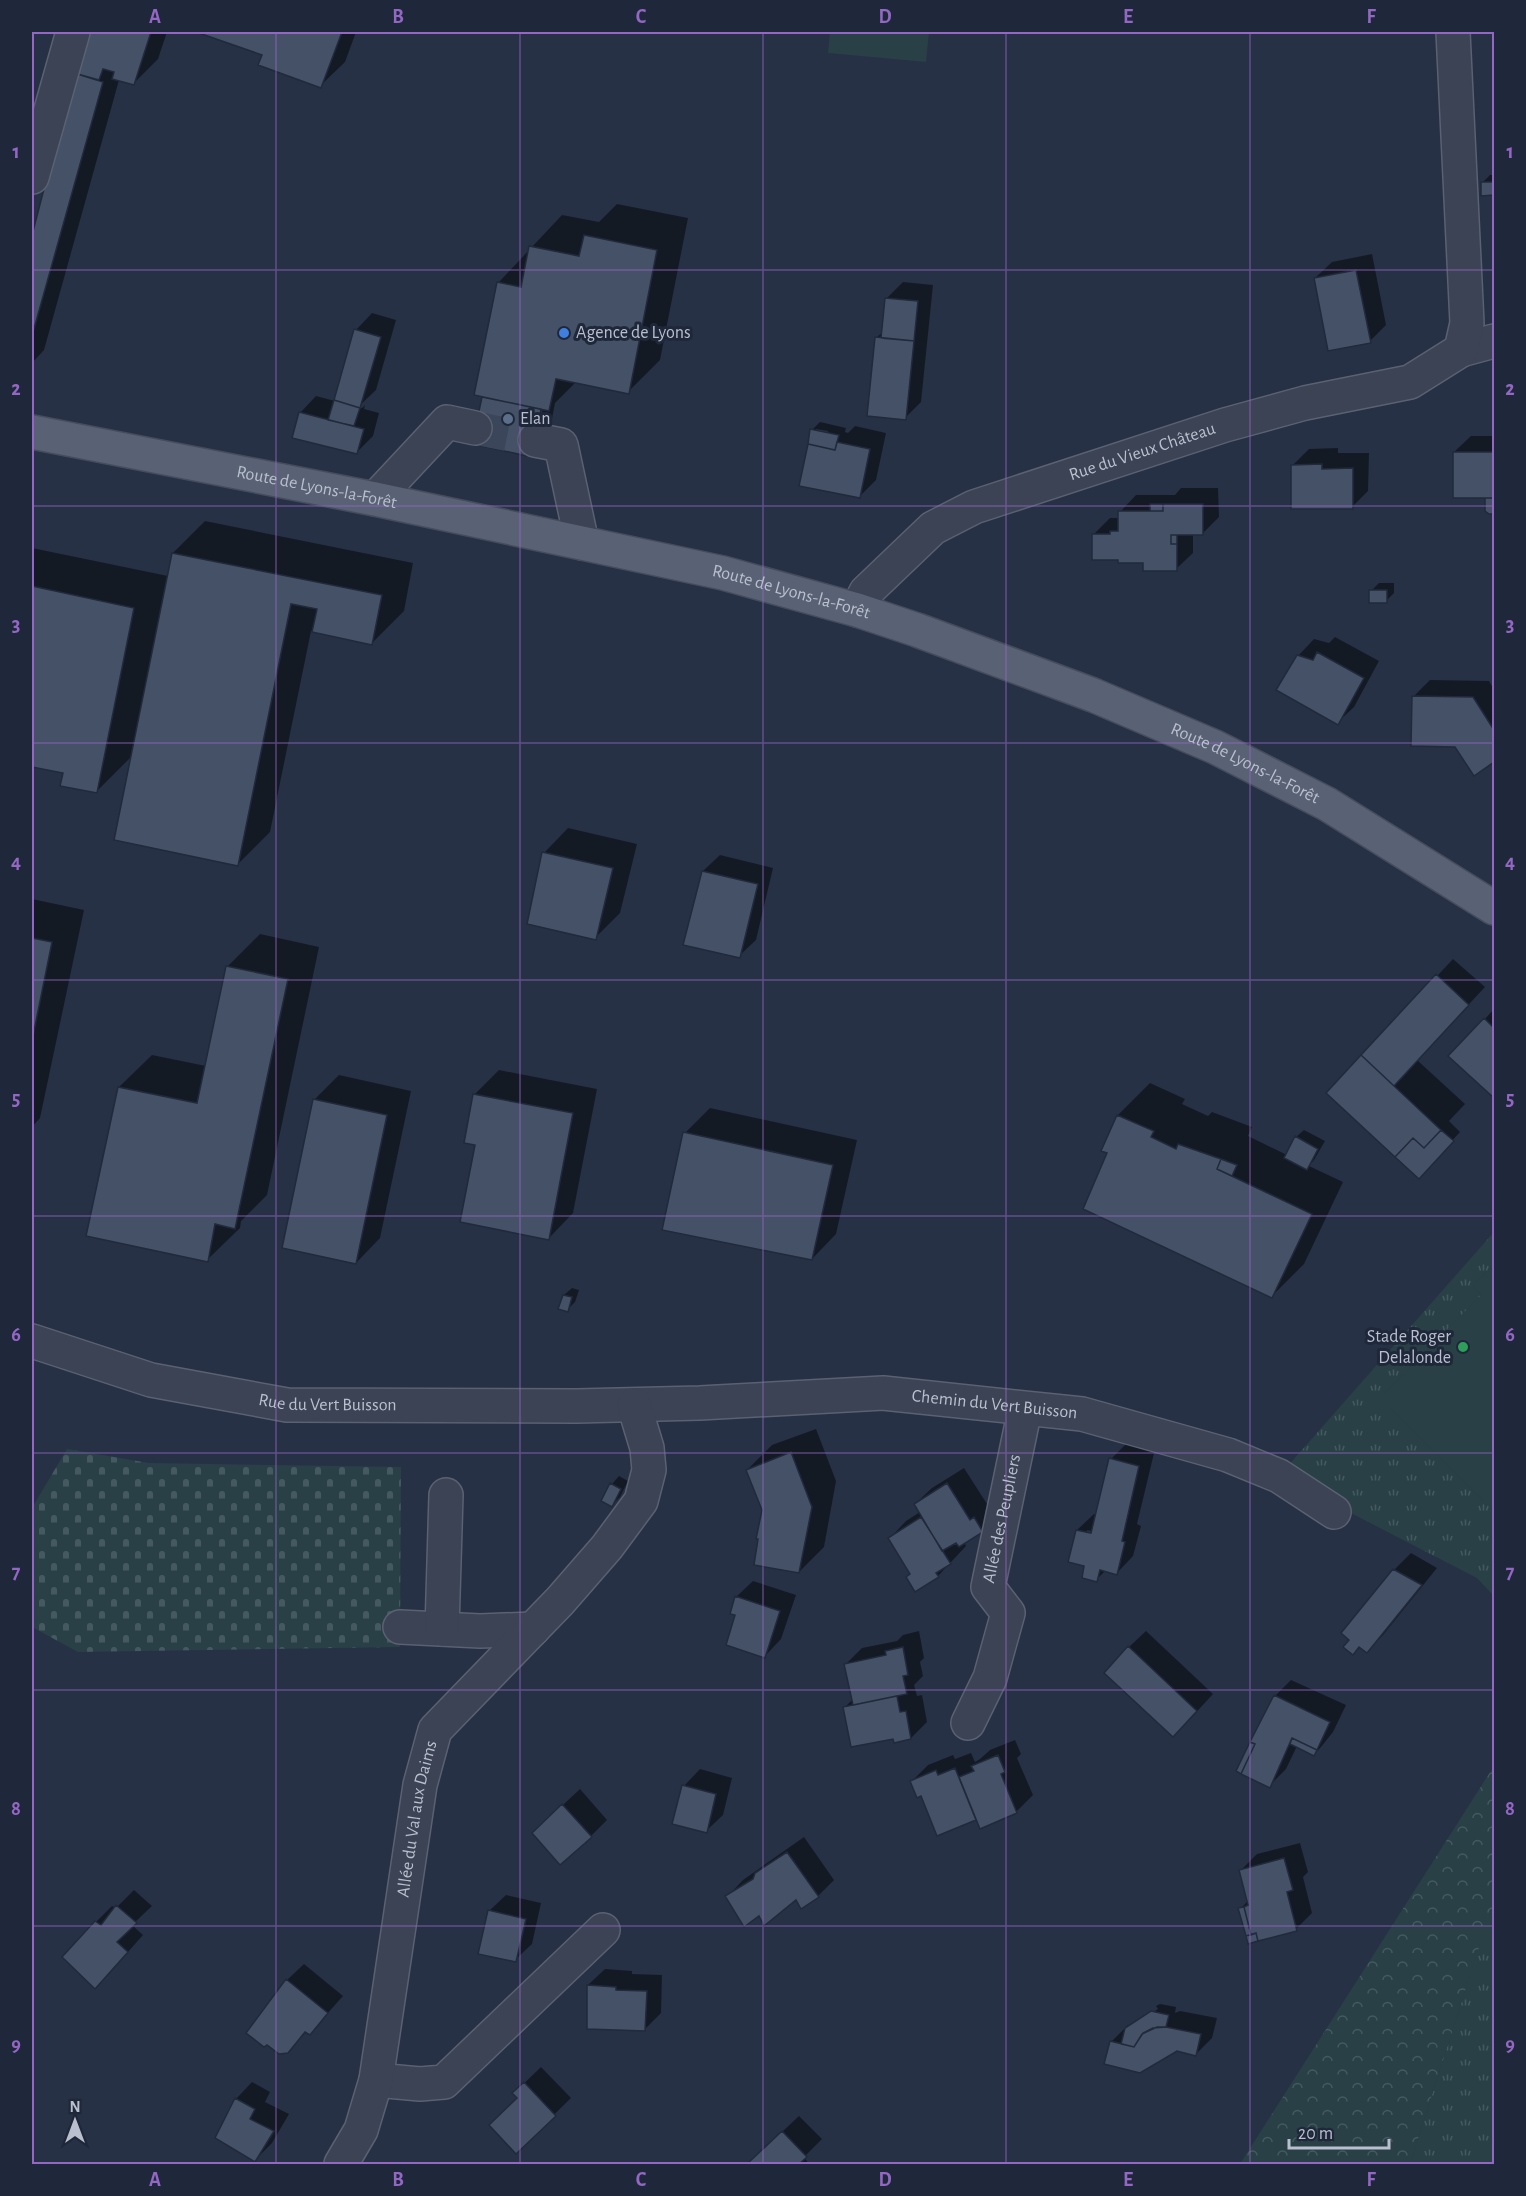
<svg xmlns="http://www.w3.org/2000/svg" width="1526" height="2196" viewBox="0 0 1526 2196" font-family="'Alegreya Sans',sans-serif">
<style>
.grass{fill:url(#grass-tufts)}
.forest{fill:url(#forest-crowns)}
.cemetery{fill:url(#cemetery-stones)}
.pitch{fill:#284046}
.shadow{fill:#0007;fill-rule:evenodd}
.building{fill:#455167;stroke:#212a3c;stroke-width:1.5}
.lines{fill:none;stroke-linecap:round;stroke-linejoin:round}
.minor-tunnel{stroke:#3c465a;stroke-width:33;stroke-dasharray:33 16;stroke-linecap:butt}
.minor-casing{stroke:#5a6172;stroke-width:36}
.major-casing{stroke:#454c5e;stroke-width:36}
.minor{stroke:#3b4354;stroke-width:33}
.major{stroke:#596274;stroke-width:33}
.grid{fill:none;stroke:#9467c5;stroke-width:1.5;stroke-opacity:0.55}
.shop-dot{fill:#3f7fe0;stroke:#1f283a;stroke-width:2}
.service-dot{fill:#5c6f8a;stroke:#1f283a;stroke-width:2}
.leisure-dot{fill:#2e9e5b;stroke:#1f283a;stroke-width:2}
.labels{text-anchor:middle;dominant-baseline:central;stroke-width:6;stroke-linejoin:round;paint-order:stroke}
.poi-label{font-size:18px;fill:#b9bfce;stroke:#1f283a;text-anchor:start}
.street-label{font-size:18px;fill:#b9bfce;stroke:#1f283a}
.neatline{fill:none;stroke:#9467c5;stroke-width:2}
.grid-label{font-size:20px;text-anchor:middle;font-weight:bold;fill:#9467c5}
</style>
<defs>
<pattern id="grass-tufts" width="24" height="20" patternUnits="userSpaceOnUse" patternTransform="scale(1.5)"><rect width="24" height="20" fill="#284046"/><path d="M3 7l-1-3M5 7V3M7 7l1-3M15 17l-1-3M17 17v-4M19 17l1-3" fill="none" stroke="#455a60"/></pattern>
<pattern id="forest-crowns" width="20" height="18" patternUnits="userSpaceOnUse" patternTransform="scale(1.5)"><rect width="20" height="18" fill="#284046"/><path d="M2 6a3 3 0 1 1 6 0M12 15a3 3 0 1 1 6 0" fill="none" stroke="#455a60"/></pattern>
<pattern id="cemetery-stones" width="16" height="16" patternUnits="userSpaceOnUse" patternTransform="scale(1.5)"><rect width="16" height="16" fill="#284046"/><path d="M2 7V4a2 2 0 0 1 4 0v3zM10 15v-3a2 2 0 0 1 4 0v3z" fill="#455a60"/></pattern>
</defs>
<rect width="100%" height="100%" fill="#263145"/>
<path class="grass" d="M1494 1232V1596L1477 1578 1279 1476Z
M1494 1923V2164H1410L1482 1937Z"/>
<path class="forest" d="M1494 1766V1923L1482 1938 1410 2164H1240Z"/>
<path class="cemetery" d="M67 1449 149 1463 401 1467 400 1647 78 1652 32 1627V1508Z"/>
<path class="pitch" d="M830 32H929L926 62 828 53Z
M1494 1264V1511L1380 1398 1481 1295 1473 1286Z"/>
<path class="shadow" d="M88 32H167L158 59 133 84 119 80 44 350 32 363V244Z
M200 32H356L345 62 320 86 264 54Z
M1490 175H1494V194H1483L1482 183Z
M617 204 688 218 660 360 628 392 576 382 555 403 548 439 474 443 484 396 499 282 562 215 599 222ZM541 402 544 403 537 439H534Z
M1372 254 1386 325 1370 341 1315 278 1332 262Z
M903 282 933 285 921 402 905 418 876 338 884 331 886 299Z
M372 313 396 320 376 390 357 408H362L365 405 364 409 379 413 373 436 356 453 300 413 316 396 335 401 356 330Z
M820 422 846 428 845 432 848 433 855 426 886 433 876 480 860 496 812 430ZM816 429 828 431 827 434 816 432Z
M1471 436H1494V513H1490L1487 496 1454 452Z
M1338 448V453H1369L1368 491 1352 507 1293 465 1309 449Z
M1181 488H1218L1219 517 1202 534H1193V553L1176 569 1119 558 1094 534 1110 518H1120V512L1136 495H1175Z
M205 521 413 563 404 611 371 644 311 631 270 832 237 865 132 756 96 792 65 772 32 765V548L168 576 173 553Z
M1379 583H1394V593L1386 601 1371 591Z
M1335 637 1379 661 1354 707 1337 723 1298 656 1314 639 1329 643Z
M1430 680 1489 681 1494 690V760L1475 774 1456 746 1413 697Z
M568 828 637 844 620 913 595 938 544 853Z
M720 855 773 868 756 940 739 956 703 871Z
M32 899 84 910 40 1118 32 1127Z
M260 934 319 947 267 1195 241 1221 240 1228 207 1260 119 1087 152 1055 206 1066 227 967Z
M1453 959 1485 987 1417 1060 1465 1104 1449 1121 1460 1132 1426 1169 1328 1093Z
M1494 1009V1096L1451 1056Z
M499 1070 597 1089 573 1213 549 1238 476 1144 474 1095Z
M339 1075 411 1091 380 1238 356 1263 314 1100Z
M1150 1083 1185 1099 1182 1104 1208 1116 1212 1112 1252 1127 1248 1136 1287 1155 1296 1137 1304 1130 1325 1141 1314 1160 1309 1166 1343 1182 1304 1264 1272 1296 1109 1152 1118 1115Z
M710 1108 857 1140 836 1234 812 1259 685 1133Z
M572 1288 579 1290 575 1302 567 1310 564 1295Z
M816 1429 836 1481 824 1547 799 1572 763 1510 747 1470 772 1445Z
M1127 1443 1155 1449 1137 1524 1141 1526 1133 1556 1117 1573 1106 1570 1096 1580 1086 1565 1077 1530 1094 1514 1097 1515 1111 1459ZM1087 1530 1099 1533 1087 1534Z
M964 1468 987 1504 991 1502 999 1514 983 1531 964 1542 966 1546 938 1576 916 1590 912 1573 890 1538 906 1521 920 1512 915 1504 932 1488Z
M619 1476 628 1481 620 1497 612 1505V1484Z
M1411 1553 1437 1568 1383 1635 1367 1651 1351 1639 1394 1570Z
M753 1581 796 1595 781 1639 765 1656 736 1597Z
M919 1631 924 1658 920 1662 923 1676 914 1685 917 1696 922 1695 927 1722 911 1738 894 1737 844 1708 853 1699 846 1664 862 1648 897 1641 903 1635Z
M1146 1631 1213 1694 1190 1719 1129 1647Z
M1291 1680 1346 1705 1333 1732 1321 1747 1314 1754 1297 1746 1286 1769 1269 1786 1275 1696Z
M1015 1740 1021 1754 1017 1758 1033 1795 1016 1812 977 1818 938 1834 922 1794 911 1782 928 1765 953 1755 955 1759 971 1753 975 1762 980 1759 990 1750Z
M700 1769 732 1778 723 1815 706 1831 684 1786Z
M580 1789 607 1820 591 1836 550 1817Z
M804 1837 834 1880 818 1896 727 1897 743 1880Z
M1300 1843 1308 1872 1303 1877 1312 1913 1296 1929 1240 1909 1248 1901 1240 1871 1257 1854Z
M134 1890 152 1906 132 1925 143 1935 111 1971 96 1922 112 1906 116 1908Z
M506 1895 541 1903 532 1944 515 1960 489 1911Z
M304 1964 343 1996 310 2033 307 2031 287 2052 248 2032 287 1980Z
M605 1969 632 1971V1974L662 1975 661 2013 644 2030 588 1985Z
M1160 2004 1176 2007 1175 2013 1180 2011 1217 2018 1212 2038 1196 2054 1177 2050 1140 2072 1111 2042 1128 2025 1131 2026 1158 2009 1156 2006Z
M541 2067 571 2098 516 2152 519 2098 514 2093Z
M252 2082 270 2092 265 2102 289 2114 272 2143 255 2160 236 2099Z
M799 2116 822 2139 804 2157 809 2164H748Z"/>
<path class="building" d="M86 32H151L134 85 112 79 114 72 103 69 99 80 74 73Z
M196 32H342L321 88 258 65 262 55Z
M74 73 103 82 32 336V235Z
M1481 182H1494V195L1481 196Z
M584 235 657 250 629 394 556 379 549 411 474 395 497 282 521 287 529 246 579 256Z
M1356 270 1371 343 1328 351 1314 278Z
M885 298 918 301 914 341 881 338Z
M354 329 381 337 360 408 334 400Z
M875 337 914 341 906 420 867 416Z
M482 397 541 409 532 457 472 444Z
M334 400 360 408 354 426 328 420Z
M299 412 364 429 357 454 292 438Z
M810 429 839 435 835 450 808 444Z
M837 442 870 449 860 498 799 486 808 444 835 450Z
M1453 452H1494V498H1453Z
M1322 464V469L1353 468V509H1291V465Z
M1485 498H1494V514H1489L1485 511Z
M1150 504H1163V511H1150Z
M1163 504H1203V535H1171V544H1177V571H1143V563H1118V560H1092V534H1110V531H1118V511H1163Z
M1171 535H1177V544H1171Z
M172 553 382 595 372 645 312 632 317 609 291 604 238 866 114 840Z
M32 586 134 608 97 793 60 786 63 773 32 767Z
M1369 590H1387V603H1369Z
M1317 652 1364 678 1338 725 1276 690 1297 655 1313 660Z
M1412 696 1473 697 1494 730V762L1474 776 1455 747 1411 746Z
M542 852 613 868 596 940 527 924Z
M702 871 758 884 740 958 683 945Z
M32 938 52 942 32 1041Z
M226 966 288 979 235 1229 215 1224 208 1262 86 1236 118 1087 197 1103Z
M1436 974 1469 1005 1394 1086 1361 1055Z
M1484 1018 1494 1028V1098L1448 1056Z
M1361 1055 1441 1130 1424 1148 1413 1138 1395 1157 1326 1093Z
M473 1094 573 1113 549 1240 460 1222 475 1145 464 1143Z
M313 1099 387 1115 356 1264 282 1248Z
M1117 1115 1154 1131 1151 1137 1176 1149 1178 1144 1221 1159 1217 1169 1312 1214 1272 1298 1083 1209 1107 1153 1101 1151Z
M1441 1130 1454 1141 1419 1179 1395 1157 1413 1138 1424 1148Z
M683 1132 833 1165 812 1260 662 1230Z
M1295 1136 1318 1149 1307 1170 1284 1158Z
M1221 1159 1237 1165 1232 1176 1217 1169Z
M563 1295 572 1297 568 1312 558 1309Z
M791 1452 812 1507 799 1573 754 1565 758 1539H756L762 1510 746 1470Z
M1109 1458 1139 1466 1122 1541 1125 1542 1117 1575 1100 1570 1097 1582 1082 1578 1084 1566 1068 1562 1076 1530 1091 1533Z
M610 1483 621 1489 612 1507 601 1501Z
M947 1483 970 1520 974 1517 983 1532 959 1547 956 1543 942 1551 914 1504Z
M921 1517 951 1564 936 1573 939 1577 915 1592 906 1577 910 1574 888 1538Z
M1393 1569 1422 1585 1367 1653 1359 1647 1353 1655 1343 1647 1349 1640 1341 1633Z
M735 1596 780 1611 765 1658 726 1645 735 1615 730 1614Z
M1128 1646 1197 1711 1173 1737 1104 1673Z
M903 1647 908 1675 903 1676 907 1694 853 1705 844 1664 886 1655 885 1651Z
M1274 1695 1330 1722 1317 1750 1292 1738 1270 1788 1241 1774 1255 1744 1250 1742Z
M897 1696 900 1712 906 1711 911 1739 894 1743 893 1739 851 1747 843 1707Z
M1292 1738 1317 1750 1314 1756 1290 1744Z
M1250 1742 1255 1744 1241 1774 1236 1771Z
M998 1755 1005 1772 1001 1774 1017 1813 980 1829 959 1777 974 1771 971 1766Z
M955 1768 976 1820 937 1836 921 1796 917 1798 910 1781 936 1770 938 1775Z
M682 1785 716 1794 707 1833 672 1824Z
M562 1804 592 1837 560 1865 532 1833Z
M787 1852 819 1897 801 1909 796 1900 764 1926 759 1916 744 1927 725 1896 753 1879 755 1873Z
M1284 1858 1293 1890 1287 1892 1297 1931 1258 1941 1256 1933 1251 1935 1244 1907 1248 1905 1239 1870Z
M116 1905 137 1923 117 1942 128 1952 95 1989 62 1957 95 1921 101 1925Z
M1244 1907 1251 1935 1246 1936 1238 1908Z
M488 1910 526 1919 516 1962 478 1954Z
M1256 1933 1258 1941 1248 1944 1246 1936Z
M286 1979 328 2013 310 2035 305 2032 288 2053 279 2054 267 2045 264 2047 246 2033Z
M587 1985 616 1987V1990L647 1991 645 2031 587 2029Z
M1151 2011 1169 2015 1166 2027 1153 2028 1143 2033 1134 2047 1121 2044 1125 2028Z
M1157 2027H1166L1201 2034 1196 2056 1177 2051 1140 2073 1104 2064 1110 2041 1134 2047 1142 2034Z
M524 2082 556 2116 516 2154 489 2125 517 2098 512 2093Z
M235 2098 255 2109 250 2119 274 2131 255 2162 215 2138Z
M782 2131 807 2157 799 2164H747Z"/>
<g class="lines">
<path class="minor-tunnel" d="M475 428 535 440"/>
<g class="minor-casing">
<g id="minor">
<path d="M32 177 73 32"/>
<path d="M1461 350 1494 341"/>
<path d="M535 440 561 445 582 543"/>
<path d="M375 499 447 422 475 428"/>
<path id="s1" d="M857 610 866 592 933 528 974 507 1225 425 1305 403 1410 382 1461 350 1467 323 1453 32"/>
<path id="s2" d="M32 1341 151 1380 287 1405 577 1406 700 1403 883 1393 1082 1414 1228 1455 1279 1476 1334 1512"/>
<path d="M400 1627 480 1631 533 1629"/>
<path d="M442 1629 446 1495"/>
<path id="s3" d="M968 1723 990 1678 1008 1613 988 1587 1025 1409"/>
<path d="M376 2080 420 2084 444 2082 603 1930"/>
<path id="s4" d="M341 2164 361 2130 376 2080 420 1785 435 1730 560 1601 607 1547 641 1501 649 1470 647 1448 634 1405"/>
</g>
</g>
<g class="major-casing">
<g id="major">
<path id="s5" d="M32 432 375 499 723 573 857 610 917 630 1093 695 1215 747 1327 804 1494 908"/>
</g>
</g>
<use href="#minor" class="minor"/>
<use href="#major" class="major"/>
</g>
<path class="grid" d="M276 32V2164M520 32V2164M763 32V2164M1006 32V2164M1250 32V2164M32 270H1494M32 506H1494M32 743H1494M32 980H1494M32 1216H1494M32 1453H1494M32 1690H1494M32 1926H1494"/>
<circle class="shop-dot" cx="564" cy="333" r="6"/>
<circle class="service-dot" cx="508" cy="419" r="6"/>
<circle class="leisure-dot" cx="1463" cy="1347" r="6"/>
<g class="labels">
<g class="poi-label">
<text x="576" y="333">Agence de Lyons</text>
<text x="520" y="419">Elan</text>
<text x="1451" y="1337" text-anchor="end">Stade Roger<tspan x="1451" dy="21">Delalonde</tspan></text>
</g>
<g class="street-label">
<text stroke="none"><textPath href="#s1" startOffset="336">Rue du Vieux Château</textPath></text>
<text stroke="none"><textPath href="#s5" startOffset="290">Route de Lyons-la-Forêt</textPath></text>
<text stroke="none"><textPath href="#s5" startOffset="776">Route de Lyons-la-Forêt</textPath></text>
<text stroke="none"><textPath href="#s5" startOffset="1262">Route de Lyons-la-Forêt</textPath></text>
<text stroke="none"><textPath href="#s2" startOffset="304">Rue du Vert Buisson</textPath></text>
<text stroke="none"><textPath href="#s2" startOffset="972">Chemin du Vert Buisson</textPath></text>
<text stroke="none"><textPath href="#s3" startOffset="220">Allée des Peupliers</textPath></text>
<text stroke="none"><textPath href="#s4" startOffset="356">Allée du Val aux Daims</textPath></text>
</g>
</g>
<rect width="1526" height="2196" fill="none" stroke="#1f283a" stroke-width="66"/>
<g transform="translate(75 2121)" stroke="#1f283a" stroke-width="4.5" paint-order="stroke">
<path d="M0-4.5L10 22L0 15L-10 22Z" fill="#b9bfce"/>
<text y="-9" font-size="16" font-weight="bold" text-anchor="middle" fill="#b9bfce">N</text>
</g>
<path d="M1289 2139v9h100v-9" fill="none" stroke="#b9bfce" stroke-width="3"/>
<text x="1298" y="2139" font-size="18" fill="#b9bfce" stroke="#1f283a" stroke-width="4.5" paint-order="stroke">20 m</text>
<rect x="33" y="33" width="1460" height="2130" class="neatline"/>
<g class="grid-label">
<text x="155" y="23">A</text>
<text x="398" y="23">B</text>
<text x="641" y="23">C</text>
<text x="885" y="23">D</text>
<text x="1128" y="23">E</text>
<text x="1371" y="23">F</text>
<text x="16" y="158">1</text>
<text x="1510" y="158">1</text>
<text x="16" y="395">2</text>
<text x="1510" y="395">2</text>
<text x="16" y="631">3</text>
<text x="1510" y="631">3</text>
<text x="16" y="868">4</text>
<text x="1510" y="868">4</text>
<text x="16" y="1105">5</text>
<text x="1510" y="1105">5</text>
<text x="16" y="1341">6</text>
<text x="1510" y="1341">6</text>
<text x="16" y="1578">7</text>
<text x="1510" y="1578">7</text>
<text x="16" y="1815">8</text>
<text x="1510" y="1815">8</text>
<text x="16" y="2051">9</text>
<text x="1510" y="2051">9</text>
<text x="155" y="2186">A</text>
<text x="398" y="2186">B</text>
<text x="641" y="2186">C</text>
<text x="885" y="2186">D</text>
<text x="1128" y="2186">E</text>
<text x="1371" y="2186">F</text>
</g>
</svg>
